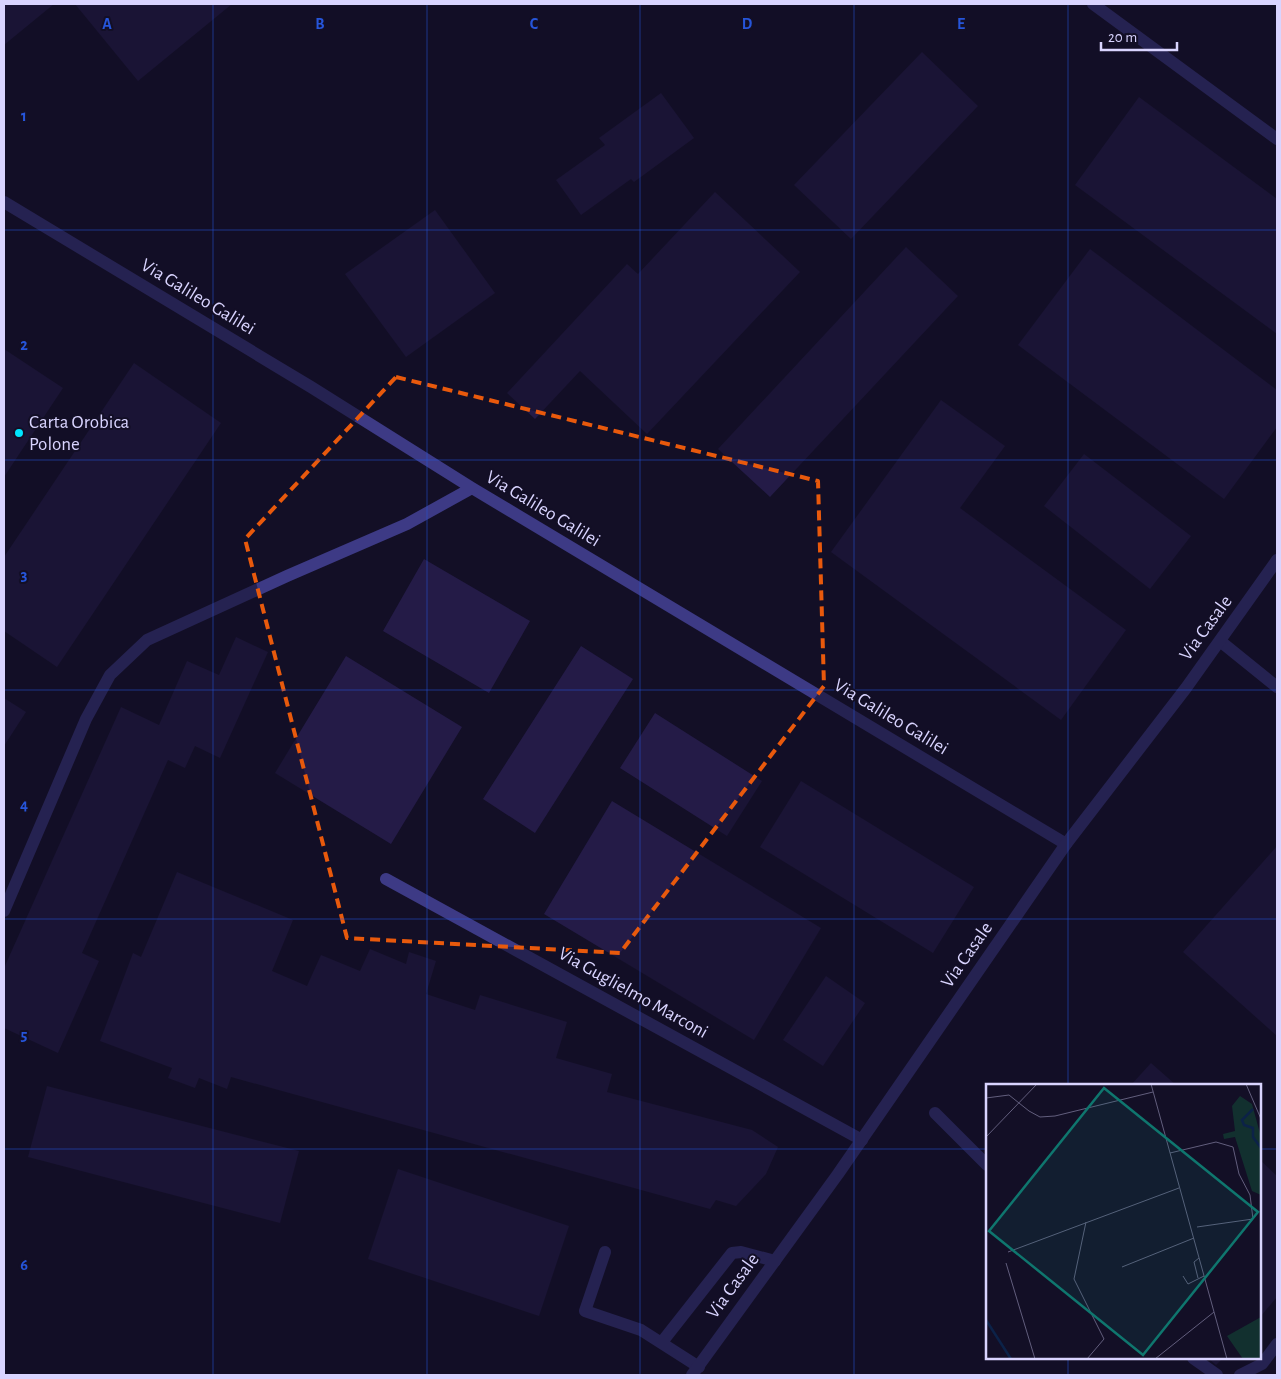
<svg xmlns="http://www.w3.org/2000/svg" width="1281" height="1379" viewBox="0 0 1281 1379" font-family="'Alegreya Sans',sans-serif">
<style>
.building{fill:#241b47}
.lines{fill:none;stroke-linecap:round;stroke-linejoin:round}
.service{stroke:#3d3a85;stroke-width:12}
.minor{stroke:#3d3a85;stroke-width:12}
.tertiary{stroke:#3d3a85;stroke-width:12}
.marked{fill:none;stroke:#e8590c;stroke-width:4;stroke-dasharray:10 6;stroke-linejoin:round}
.grid{fill:none;stroke:#2655da;stroke-width:1;stroke-opacity:0.55}
.poi-dot{fill:#00e5ff;stroke:#130f26;stroke-width:2}
.labels{text-anchor:middle;dominant-baseline:central;stroke-width:4;stroke-linejoin:round;paint-order:stroke}
.street-label{font-size:19px;fill:#d9d4ff;stroke:#130f26}
.poi-label{font-size:19px;fill:#d9d4ff;stroke:#130f26;text-anchor:start}
.inset-river{fill:none;stroke:#0c2248;stroke-width:2.5}
.inset-road{fill:none;stroke:#625e7d;stroke-width:1}
.view{fill:#0f766e;fill-opacity:0.15;stroke:#0f766e;stroke-width:2.5}
.inset-edge{fill:none;stroke:#d9d4ff;stroke-width:2.5}
.grid-label{font-size:16px;text-anchor:middle;font-weight:bold;fill:#2655da;stroke:#130f26;stroke-width:4;stroke-linejoin:round;paint-order:stroke}
</style>
<rect width="100%" height="100%" fill="#130f26"/>
<path class="building" d="M4 4H54L4 45Z
M75 4H232L138 81Z
M922 52 978 106 851 239 794 185Z
M661 93 694 138 634 182 631 179 581 215 556 180 605 145 599 138Z
M1139 97 1277 199V334L1075 185Z
M715 192 800 272 647 434 580 371 535 419 507 393 627 264 638 274Z
M435 210 495 293 406 357 345 274Z
M906 247 958 296 770 497 718 449Z
M1090 249 1277 390V427L1224 499 1018 345Z
M4 349 63 388 4 477Z
M134 363 221 423 57 667 4 631V557Z
M941 400 1005 446 960 508 1126 630 1061 720 831 552Z
M1084 454 1191 536 1150 589 1044 506Z
M424 559 530 621 489 693 383 631Z
M236 637 268 652 220 758 195 746 185 768 168 760 82 953 99 961 58 1053 4 1028V968L121 707 159 725 187 661 219 675Z
M581 646 633 679 535 833 483 799Z
M346 656 462 727 391 844 275 773Z
M4 698 26 712 4 746Z
M655 713 762 781 727 836 620 768Z
M801 781 974 887 933 953 760 847Z
M612 801 821 928 754 1040 544 914Z
M1277 846V1036L1183 952Z
M177 872 293 920 272 971 307 986 321 955 360 971 370 949 406 964 409 952 436 961 426 994 475 1010 480 995 567 1022 556 1058 612 1074 607 1092 752 1130 778 1147 766 1174 736 1206 716 1200 710 1209 231 1077 227 1089 199 1078 195 1088 168 1078 172 1068 100 1041 133 953 141 957Z
M826 976 865 1003 823 1066 783 1040Z
M1151 1063 1176 1085H1131Z
M47 1086 299 1151 280 1223 28 1157Z
M1260 1160 1277 1176V1297L1260 1317Z
M398 1169 569 1226 539 1316 368 1259Z
M1208 1358H1223L1216 1365Z"/>
<g class="lines">
<path class="service" d="M1220 641 1277 687
M935 1113 987 1165
M605 1252 585 1311 641 1330 699 1367
M662 1342 732 1253 741 1252 775 1261
M1193 1358 1217 1375
M1240 1375 1262 1364 1277 1344"/>
<path class="minor" d="M1093 4 1277 139
M4 202 311 387 472 488 1066 844
M386 879 862 1140
M4 911 86 719 110 675 147 640 287 576 407 524 472 488"/>
<path class="tertiary" d="M692 1375 838 1174 1066 844 1186 688 1277 560"/>
</g>
<path d="M0 0H1281V1379H0ZM396 377 818 481 824 686 620 953 347 938 245 539Z" fill="#130f26" fill-opacity=".55" fill-rule="evenodd"/>
<path class="marked" d="M396 377 818 481 824 686 620 953 347 938 245 539Z"/>
<path class="grid" d="M213 4V1375M427 4V1375M640 4V1375M854 4V1375M1068 4V1085M4 230H1277M4 460H1277M4 690H1277M4 919H1277M4 1149H987M1260 1149H1277M1068 1358V1375"/>
<circle class="poi-dot" cx="19" cy="433" r="5"/>
<g class="labels">
<g class="street-label">
<text transform="translate(198 297) rotate(31)">Via Galileo Galilei</text>
<text transform="translate(543 509) rotate(31)">Via Galileo Galilei</text>
<text transform="translate(1206 628) rotate(-54)">Via Casale</text>
<text transform="translate(891 717) rotate(31)">Via Galileo Galilei</text>
<text transform="translate(967 955) rotate(-55)">Via Casale</text>
<text transform="translate(633 993) rotate(29)">Via Guglielmo Marconi</text>
<text transform="translate(733 1286) rotate(-54)">Via Casale</text>
</g>
<g class="poi-label">
<text x="29" y="422">Carta Orobica<tspan x="29" dy="22">Polone</tspan></text>
</g>
</g>
<g transform="translate(986 1084)">
<rect width="275" height="275" fill="#130f26"/>
<path d="M254 12 266 20 275 53V111L266 107 249 53 238 55 237 50 249 47 246 22ZM275 233V275H257L241 252Z" fill="#12302f"/>
<path class="inset-river" d="M267 25 256 36 258 41 267 44V53L275 64M0 236 25 275"/>
<path class="inset-road" d="M165 0 241 275M260 0 275 35M0 14 23 11 43 27 54 33 69 32 167 8M0 53 51 0M184 69 230 58 247 63 253 90 264 111 267 135 211 143M100 138 88 195 118 255 101 275M22 168 193 104M20 179 49 275M136 183 208 154M197 192 202 200 218 192M212 194 208 178 213 174M169 275 228 228"/>
<path class="view" d="M118 4 272 128 157 271 3 147Z"/>
<rect width="275" height="275" class="inset-edge"/>
</g>
<g class="grid-label">
<text x="107" y="29">A</text>
<text x="320" y="29">B</text>
<text x="534" y="29">C</text>
<text x="747" y="29">D</text>
<text x="961" y="29">E</text>
<text x="24" y="121">1</text>
<text x="24" y="350">2</text>
<text x="24" y="580">3</text>
<text x="24" y="810">4</text>
<text x="24" y="1040">5</text>
<text x="24" y="1270">6</text>
</g>
<rect width="1281" height="1379" fill="none" stroke="#d9d4ff" stroke-width="10"/>
<path d="M1101 42v8h76v-8" fill="none" stroke="#d9d4ff" stroke-width="2.5"/>
<text x="1108" y="42" font-size="15" fill="#d9d4ff" stroke="#130f26" stroke-width="4" paint-order="stroke">20 m</text>
</svg>
